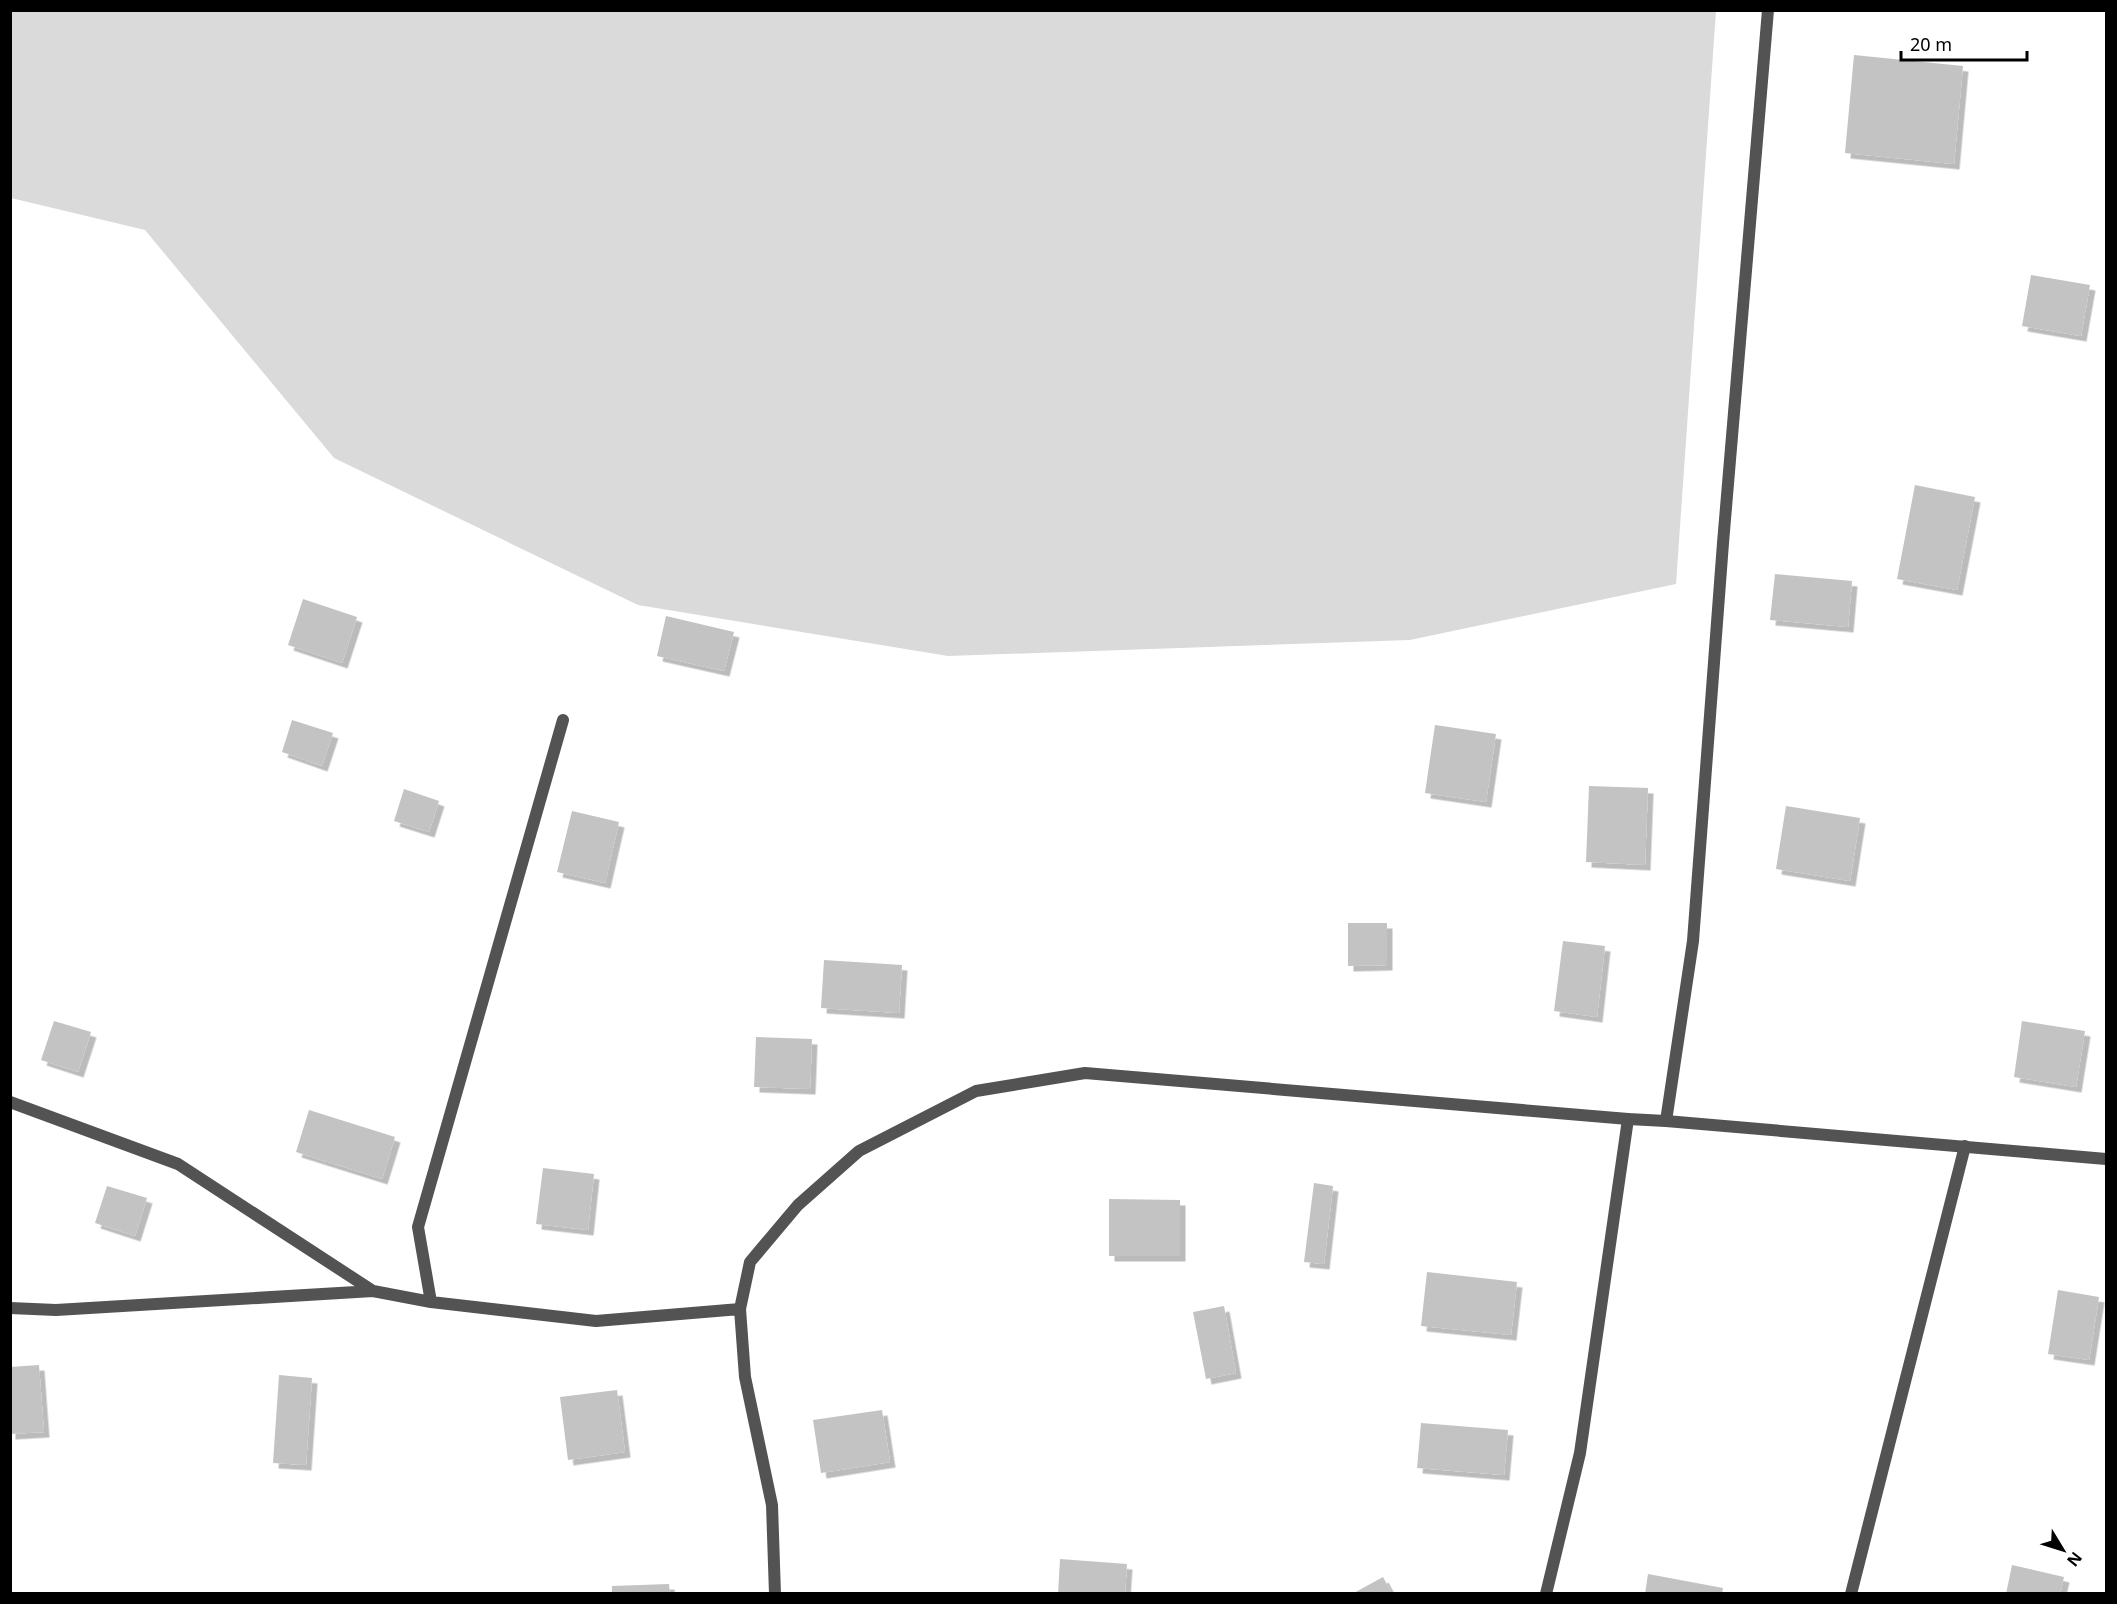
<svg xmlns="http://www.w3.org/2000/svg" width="2117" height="1604" viewBox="0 0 2117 1604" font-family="'Noto Sans',sans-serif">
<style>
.green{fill:#dadada}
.building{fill:#c3c3c3;filter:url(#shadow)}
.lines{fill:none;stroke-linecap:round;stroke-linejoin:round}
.service{stroke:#535353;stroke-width:12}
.minor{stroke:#535353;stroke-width:12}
.tertiary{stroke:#535353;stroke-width:12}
</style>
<defs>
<filter id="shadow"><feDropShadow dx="5.5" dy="5.5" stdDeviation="0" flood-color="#0004"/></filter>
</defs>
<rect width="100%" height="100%" fill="#fff"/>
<path class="green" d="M11 10 1716 11 1676 584 1410 640 948 656 638 605 334 458 145 230 11 198Z"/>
<path class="building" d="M1854 55 1963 66 1954 164 1845 153Z
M2031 275 2090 285 2081 336 2022 326Z
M1915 485 1975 497 1957 590 1897 579Z
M1775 574 1852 581 1848 627 1770 620Z
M303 599 357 617 342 663 288 645Z
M666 616 734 632 724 671 657 656Z
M292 720 333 733 322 766 282 752Z
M1435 725 1496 734 1486 802 1425 793Z
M1589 786 1648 788 1645 865 1586 862Z
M404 789 439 801 429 832 394 821Z
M1786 806 1860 818 1850 881 1776 869Z
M572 811 619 822 605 883 557 872Z
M1348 923H1387V965L1348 966Z
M1563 941 1605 946 1597 1017 1554 1011Z
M824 960 902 965 899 1013 821 1008Z
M54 1021 91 1032 78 1072 41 1060Z
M2022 1021 2085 1031 2076 1087 2014 1077Z
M756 1037 812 1039 810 1089 754 1087Z
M309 1110 395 1137 382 1179 296 1152Z
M543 1168 594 1174 588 1230 536 1224Z
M1314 1183 1333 1186 1324 1264 1304 1262Z
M107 1186 147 1198 135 1236 95 1223Z
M1109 1199 1180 1200V1256H1109Z
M1427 1272 1517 1282 1511 1335 1421 1326Z
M2058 1290 2099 1297 2089 1360 2048 1354Z
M1224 1306 1236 1373 1206 1379 1193 1312Z
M39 1365 44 1432 10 1434V1367Z
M279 1375 312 1378 306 1465 273 1463Z
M617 1390 625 1452 568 1460 560 1397Z
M882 1410 890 1462 821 1473 813 1420Z
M1421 1423 1508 1430 1504 1475 1417 1468Z
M1060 1559 1127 1564 1125 1594H1058Z
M2012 1565 2064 1577 2060 1594H2006Z
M1648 1574 1723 1588 1722 1594H1645Z
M1383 1577 1392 1594H1352Z
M669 1584 670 1594H612V1586Z"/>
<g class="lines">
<path class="service" d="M1546 1594 1580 1453 1628 1119"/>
<path class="minor" d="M10 1102 178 1164 373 1291
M431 1302 418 1227 563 720
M10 1308 56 1310 373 1291 431 1302 596 1321 740 1309
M775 1594 772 1505 745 1377 740 1309 750 1262 798 1205 859 1151 976 1091 1085 1073 1628 1119 1666 1121 1693 941 1723 543 1768 10
M1851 1594 1965 1146"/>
<path class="tertiary" d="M1666 1121 2106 1159"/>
</g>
<rect width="2117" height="1604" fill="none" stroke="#000000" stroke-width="24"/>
<g transform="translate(2063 1550) rotate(128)" stroke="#ffffff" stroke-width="4.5" paint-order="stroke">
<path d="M0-4.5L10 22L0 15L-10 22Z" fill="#000000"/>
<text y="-9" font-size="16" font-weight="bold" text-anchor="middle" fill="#000000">N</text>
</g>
<path d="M1901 51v9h126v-9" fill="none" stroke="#000000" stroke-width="3"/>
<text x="1910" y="51" font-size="18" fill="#000000" stroke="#ffffff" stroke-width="4.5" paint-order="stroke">20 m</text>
</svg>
